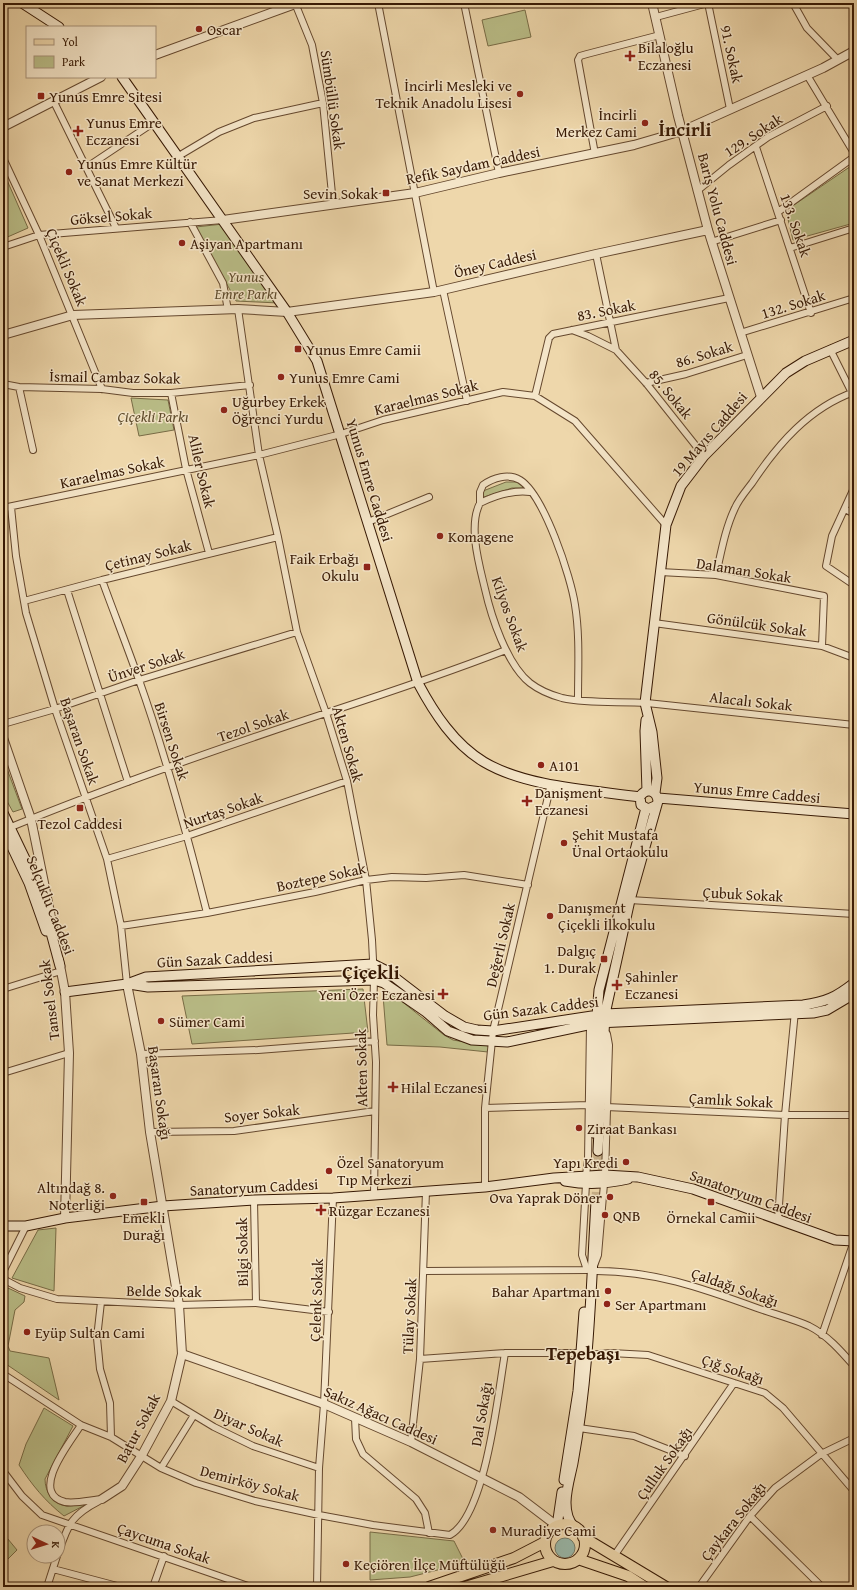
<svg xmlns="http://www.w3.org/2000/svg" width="857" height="1590" viewBox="0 0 857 1590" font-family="'Gentium Book Plus',serif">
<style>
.green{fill:#babe88;stroke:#786c46}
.water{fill:#99b9ab;stroke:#727968}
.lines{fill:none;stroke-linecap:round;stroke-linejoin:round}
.secondary-tunnel{stroke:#c9b18a;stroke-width:9;stroke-dasharray:9 4.5;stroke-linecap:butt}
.minor-casing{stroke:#65482e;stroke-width:8}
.tertiary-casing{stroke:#65482e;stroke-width:10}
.secondary-casing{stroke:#371904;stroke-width:11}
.primary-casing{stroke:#371904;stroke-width:12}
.minor{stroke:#f4e5c8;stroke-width:6}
.tertiary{stroke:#f4e5c8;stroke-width:8}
.secondary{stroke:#f4e5c8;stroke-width:9}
.primary{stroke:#eed7ab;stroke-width:10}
.poi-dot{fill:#8f2418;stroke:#f4e5c8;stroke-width:1.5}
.labels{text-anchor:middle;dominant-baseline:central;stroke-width:3;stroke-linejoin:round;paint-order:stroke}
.poi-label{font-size:15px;fill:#371904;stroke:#f4e5c8;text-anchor:start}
.street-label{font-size:15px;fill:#371904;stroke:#f4e5c8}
.park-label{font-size:15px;font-style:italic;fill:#5e4b2c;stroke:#f4e5c8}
.district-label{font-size:19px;font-weight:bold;fill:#371904;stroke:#f4e5c8}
</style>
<rect width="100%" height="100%" fill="#eed7ab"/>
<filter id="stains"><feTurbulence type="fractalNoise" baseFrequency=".005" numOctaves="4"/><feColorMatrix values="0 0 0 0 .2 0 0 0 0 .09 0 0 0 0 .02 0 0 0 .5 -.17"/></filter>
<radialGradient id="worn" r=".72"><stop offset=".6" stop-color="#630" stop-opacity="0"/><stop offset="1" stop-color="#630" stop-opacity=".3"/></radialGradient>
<path class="green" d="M525 10 531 37 488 46 482 20Z
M851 166 854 169V223L793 240 787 215 791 207Z
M3 171 28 228 3 239Z
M223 224 278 303 236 301 196 227Z
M131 398 168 400 174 430 139 436Z
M506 482H517L523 485V488H512L484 497 481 495 483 491Z
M3 758 22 809 13 812 3 794Z
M363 989 368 1032 192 1044 182 996Z
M390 992 444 1035 453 1040 489 1046 488 1052 440 1047 387 1045 383 995Z
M56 1228 54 1291 12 1278 38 1230Z
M8 1288 25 1296 24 1302 15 1310 8 1346 10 1351 49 1358 59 1400 3 1362V1297Z
M44 1408 73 1426 45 1479C45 1492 53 1505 67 1506 74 1506 80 1504 87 1504L64 1516C45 1501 32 1485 19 1465L26 1444Z
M370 1532 454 1541 465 1563 410 1577 370 1580Z
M3 1533 17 1550 7 1560 3 1555Z
M500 1580 505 1587H476Z"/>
<path class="water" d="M555 1548a10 10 0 1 1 20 0a10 10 0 1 1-20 0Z"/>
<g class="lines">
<path class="secondary-tunnel" d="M596 1201 598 1151"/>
<g class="minor-casing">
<path id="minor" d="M295 3 312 45 323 103 333 204
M378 3 434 292
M464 3 499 173
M708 3 730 109
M793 3 807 28 838 60
M656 17 708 3
M807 75 854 153
M54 102 116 228
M756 147 811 313
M595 154 578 60 580 56 587 54 660 35
M177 157 219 132 254 118 323 103
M3 158 39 235 102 389
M87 167 153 123
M697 191 729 165 768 137 827 106
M778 212 854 157
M190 222 223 283 228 310
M711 242 781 220
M3 247 39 235 223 220
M790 248 854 228
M596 254 616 350 646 383 704 456
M443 290 467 401
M238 309 259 455 278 537 297 632 326 713 347 781 366 880 372 940 374 980 373 1015 376 1062 374 1194
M572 330 588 336 616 350
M740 333 854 298
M830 349 852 393
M646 383 686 374 747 355
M3 384 19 387 102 389 133 393H171L250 385
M19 387 33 450
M171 393 186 469 209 553
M535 396 549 338 553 334 729 298
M854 488 832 536 826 566 854 585
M530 492C512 490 496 495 480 503 468 526 479 564 485 589 491 616 507 665 530 683 539 690 551 695 562 698 590 704 619 701 647 703 716 710 785 718 854 725
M480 503V492L483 485C493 478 508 473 520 480 544 495 571 577 575 605 580 636 578 668 578 700
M11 507 16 556 26 613 55 709 107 859 121 926 127 984
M3 508 259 455 341 434 383 420 503 392 535 396 575 421 666 525
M845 509 854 514
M368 522 429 497
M660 572 716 575 824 596 822 646
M716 575C721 553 725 529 735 508 739 499 746 491 752 483 778 444 809 408 854 392
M102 580C114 613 127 646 139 680 166 756 187 834 207 913
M67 590 128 782
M24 601 102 580 278 537
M654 623 822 646 854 658
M3 724 55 709 139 680 297 632
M11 827C114 785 220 748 326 713 387 693 447 673 506 650
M107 859 187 836 347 781
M630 900 854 914
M121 926 207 913 315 892 366 880 392 877 426 878 464 875 528 885
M3 989 61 971
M141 1054 258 1050 375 1041
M3 1073 69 1053
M606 1107 785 1115H854
M485 1108 589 1105
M150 1132 234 1131 375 1111
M586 1175 588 1160 590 1025
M605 1175 609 1045 607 1034
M604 1184 598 1255 592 1271C652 1270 702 1288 757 1308 774 1314 793 1319 809 1326 827 1335 841 1351 854 1366
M485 1187V1108L493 1031 551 784
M254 1200 256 1303
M778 1220 785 1115 795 1011
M424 1271 587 1270 582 1255 586 1184
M3 1272 26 1226
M3 1279 20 1288 57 1299 179 1305 256 1303 329 1312
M101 1302 97 1338 100 1369 110 1403 111 1437
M822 1335 854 1241
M587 1355 611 1353 648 1355 765 1393 783 1408 854 1491
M420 1359 505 1353H581
M3 1374 81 1425 111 1437 161 1468 196 1483 255 1501 319 1515 373 1525 450 1535C486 1515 498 1393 505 1353
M171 1401 214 1427 253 1446 319 1468
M355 1418 356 1439 363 1454 416 1499 425 1513 429 1533
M81 1425C71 1441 28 1493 65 1502 75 1504 91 1500 102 1499
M579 1428 634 1436 685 1456
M411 1442 420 1359 426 1191
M161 1468 194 1415
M3 1471 22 1496 42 1515 251 1587
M750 1516 822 1587
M58 1554C68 1525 70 1516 99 1501
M614 1556 734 1383
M53 1569 121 1587
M47 1587 57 1556
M153 1587 164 1556
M317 1587 319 1468 324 1404 333 1198
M699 1587 750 1516 775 1488 821 1454 854 1438"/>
</g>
<g class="tertiary-casing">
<path id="tertiary" d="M652 3 678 116 708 230 761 397
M155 55 298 3
M3 127 101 77
M223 220 415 193 499 173 634 145 682 131 823 68 854 51
M3 335 73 315 238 309 287 312 434 292 596 254 708 230
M3 738 31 819 53 927
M59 960 65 992 69 1053 65 1218
M182 1354 324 1404 411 1442 519 1497 557 1526
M102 1499 122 1486 142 1455 171 1401 182 1354 179 1305 150 1132 141 1054 127 984"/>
</g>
<g class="secondary-casing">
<path id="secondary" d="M22 3 59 27
M122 77 287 312 317 361 418 683C434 713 454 744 484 762 526 787 591 790 640 797
M646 720 645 731 647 791
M655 793 657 778 652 732 645 703 666 525 681 486 704 456 786 373 805 361 854 340
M658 798 854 814
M3 813 39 888 60 966
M3 828 29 883 46 931
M129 984 148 987 374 980 384 983 426 1012 448 1031 472 1040 507 1042 597 1023 813 1013 827 1010 854 994
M65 992 127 984 146 977 373 964 385 970 445 1016 464 1027 477 1030 493 1031 605 1014 803 1005C826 1002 836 997 854 983
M593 1133 597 1015 599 990 646 808
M598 1151 605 1014 630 900 658 801C657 790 645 787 640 797L641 805 648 809 655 806
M565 1181C588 1185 605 1184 628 1179
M3 1226H26L65 1218 163 1206 254 1200 333 1198 485 1187 554 1178 605 1175 638 1177 693 1189 835 1240 854 1241
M564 1480 578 1391 584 1312
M557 1526 562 1492
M574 1527C559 1510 569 1483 573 1463 589 1376 591 1289 596 1201"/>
</g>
<g class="primary-casing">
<path id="primary" d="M545 1544a20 20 0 1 1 40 0a20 20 0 1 1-40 0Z
M583 1537 666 1587
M578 1559 628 1576 645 1587
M429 1587 514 1558 545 1542
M465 1587 553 1561"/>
</g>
<use href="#minor" class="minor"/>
<use href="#tertiary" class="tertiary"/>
<use href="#secondary" class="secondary"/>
<use href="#primary" class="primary"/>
</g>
<g class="poi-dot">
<circle cx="199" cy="29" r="4"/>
<path d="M628 50h4v4h4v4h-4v4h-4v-4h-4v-4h4z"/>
<circle cx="520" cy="94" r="4"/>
<rect x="37" y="92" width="8" height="8" rx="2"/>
<circle cx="645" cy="123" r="4"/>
<path d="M76 125h4v4h4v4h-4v4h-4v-4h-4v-4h4z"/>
<circle cx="69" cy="172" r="4"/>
<rect x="382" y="189" width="8" height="8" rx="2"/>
<circle cx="182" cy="243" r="4"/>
<rect x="294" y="345" width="8" height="8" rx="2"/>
<circle cx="281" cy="377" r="4"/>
<circle cx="224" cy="410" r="4"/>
<circle cx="440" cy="536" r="4"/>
<rect x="363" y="563" width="8" height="8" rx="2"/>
<circle cx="541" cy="765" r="4"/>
<path d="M525 795h4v4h4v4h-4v4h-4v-4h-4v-4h4z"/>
<rect x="76" y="804" width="8" height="8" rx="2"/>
<circle cx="564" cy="843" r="4"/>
<circle cx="550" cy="916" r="4"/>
<rect x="600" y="955" width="8" height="8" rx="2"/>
<path d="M615 979h4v4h4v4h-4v4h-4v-4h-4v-4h4z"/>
<path d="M441 988h4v4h4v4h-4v4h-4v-4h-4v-4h4z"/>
<circle cx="161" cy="1021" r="4"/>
<path d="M391 1081h4v4h4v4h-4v4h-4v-4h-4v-4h4z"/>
<circle cx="579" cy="1128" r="4"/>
<circle cx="626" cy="1162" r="4"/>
<circle cx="329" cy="1171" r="4"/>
<circle cx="113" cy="1196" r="4"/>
<circle cx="610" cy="1197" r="4"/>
<rect x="140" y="1198" width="8" height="8" rx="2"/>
<rect x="707" y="1198" width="8" height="8" rx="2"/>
<path d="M319 1204h4v4h4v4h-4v4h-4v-4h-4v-4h4z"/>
<circle cx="605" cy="1215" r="4"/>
<circle cx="608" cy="1291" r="4"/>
<circle cx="607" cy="1304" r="4"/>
<circle cx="27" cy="1332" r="4"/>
<circle cx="493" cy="1530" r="4"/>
<circle cx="346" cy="1564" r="4"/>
</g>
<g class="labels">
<g class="poi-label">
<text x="207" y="29">Oscar</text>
<text x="638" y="47">Bilaloğlu<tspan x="638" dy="17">Eczanesi</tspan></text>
<text x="512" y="85" text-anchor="end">İncirli Mesleki ve<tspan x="512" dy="17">Teknik Anadolu Lisesi</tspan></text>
<text x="49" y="96">Yunus Emre Sitesi</text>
<text x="637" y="114" text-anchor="end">İncirli<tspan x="637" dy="17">Merkez Cami</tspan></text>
<text x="86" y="122">Yunus Emre<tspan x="86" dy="17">Eczanesi</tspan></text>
<text x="77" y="163">Yunus Emre Kültür<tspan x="77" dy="17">ve Sanat Merkezi</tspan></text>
<text x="378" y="193" text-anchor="end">Sevin Sokak</text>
<text x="190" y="243">Aşiyan Apartmanı</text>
<text x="306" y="349">Yunus Emre Camii</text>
<text x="289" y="377">Yunus Emre Cami</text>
<text x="232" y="401">Uğurbey Erkek<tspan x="232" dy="17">Öğrenci Yurdu</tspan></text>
<text x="448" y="536">Komagene</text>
<text x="359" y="558" text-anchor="end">Faik Erbağı<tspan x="359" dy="17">Okulu</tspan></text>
<text x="549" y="765">A101</text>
<text x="535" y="792">Danişment<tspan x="535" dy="17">Eczanesi</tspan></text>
<text x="80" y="823" text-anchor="middle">Tezol Caddesi</text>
<text x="572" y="834">Şehit Mustafa<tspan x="572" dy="17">Ünal Ortaokulu</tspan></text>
<text x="558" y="907">Danışment<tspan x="558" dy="17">Çiçekli İlkokulu</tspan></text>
<text x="596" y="950" text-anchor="end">Dalgıç<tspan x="596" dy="17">1. Durak</tspan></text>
<text x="625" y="976">Şahinler<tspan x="625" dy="17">Eczanesi</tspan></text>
<text x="435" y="994" text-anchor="end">Yeni Özer Eczanesi</text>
<text x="169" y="1021">Sümer Cami</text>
<text x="401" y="1087">Hilal Eczanesi</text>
<text x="587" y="1128">Ziraat Bankası</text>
<text x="337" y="1162">Özel Sanatoryum<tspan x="337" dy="17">Tıp Merkezi</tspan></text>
<text x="618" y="1162" text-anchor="end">Yapı Kredi</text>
<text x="105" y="1187" text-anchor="end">Altındağ 8.<tspan x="105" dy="17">Noterliği</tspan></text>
<text x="602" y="1197" text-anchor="end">Ova Yaprak Döner</text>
<text x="329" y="1210">Rüzgar Eczanesi</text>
<text x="613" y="1215">QNB</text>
<text x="144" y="1217" text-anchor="middle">Emekli<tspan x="144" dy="17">Durağı</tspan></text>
<text x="711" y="1217" text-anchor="middle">Örnekal Camii</text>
<text x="600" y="1291" text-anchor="end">Bahar Apartmanı</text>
<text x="615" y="1304">Ser Apartmanı</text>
<text x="35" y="1332">Eyüp Sultan Cami</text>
<text x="501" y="1530">Muradiye Cami</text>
<text x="354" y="1564">Keçiören İlçe Müftülüğü</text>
</g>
<g class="street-label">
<text transform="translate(732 54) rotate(78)">91. Sokak</text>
<text transform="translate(333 100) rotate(82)">Sümbüllü Sokak</text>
<text transform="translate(753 135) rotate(-33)">129. Sokak</text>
<text transform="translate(473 165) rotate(-12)">Refik Saydam Caddesi</text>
<text transform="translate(718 209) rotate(75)">Barış Yolu Caddesi</text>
<text transform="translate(111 216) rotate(-5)">Göksel Sokak</text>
<text transform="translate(796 225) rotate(71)">133. Sokak</text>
<text transform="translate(495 263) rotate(-13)">Öney Caddesi</text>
<text transform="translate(67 267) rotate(67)">Çiçekli Sokak</text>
<text transform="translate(793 304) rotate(-17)">132. Sokak</text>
<text transform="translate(606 310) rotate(-11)">83. Sokak</text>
<text transform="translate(704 354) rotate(-17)">86. Sokak</text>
<text transform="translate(115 377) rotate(1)">İsmail Cambaz Sokak</text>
<text transform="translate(671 394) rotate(51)">85. Sokak</text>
<text transform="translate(426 397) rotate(-14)">Karaelmas Sokak</text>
<text transform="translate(709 434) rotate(-49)">19 Mayıs Caddesi</text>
<text transform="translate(202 471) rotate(77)">Aliler Sokak</text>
<text transform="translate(112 472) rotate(-12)">Karaelmas Sokak</text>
<text transform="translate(370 480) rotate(73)">Yunus Emre Caddesi</text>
<text transform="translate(148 555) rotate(-14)">Çetinay Sokak</text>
<text transform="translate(744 570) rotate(9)">Dalaman Sokak</text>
<text transform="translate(510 614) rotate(70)">Kilyos Sokak</text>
<text transform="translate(757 624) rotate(8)">Gönülcük Sokak</text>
<text transform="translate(146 665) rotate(-18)">Ünver Sokak</text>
<text transform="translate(751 701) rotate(6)">Alacalı Sokak</text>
<text transform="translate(253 725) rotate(-19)">Tezol Sokak</text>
<text transform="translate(80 741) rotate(71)">Başaran Sokak</text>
<text transform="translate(172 741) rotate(72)">Birsen Sokak</text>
<text transform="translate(348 744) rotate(74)">Akten Sokak</text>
<text transform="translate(757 792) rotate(5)">Yunus Emre Caddesi</text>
<text transform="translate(223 810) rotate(-19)">Nurtaş Sokak</text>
<text transform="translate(321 877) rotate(-12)">Boztepe Sokak</text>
<text transform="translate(743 894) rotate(3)">Çubuk Sokak</text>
<text transform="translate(51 905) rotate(68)">Selçuklu Caddesi</text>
<text transform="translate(500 945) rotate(-77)">Değerli Sokak</text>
<text transform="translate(215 959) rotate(-3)">Gün Sazak Caddesi</text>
<text transform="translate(49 1000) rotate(-97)">Tansel Sokak</text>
<text transform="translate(541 1008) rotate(-7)">Gün Sazak Caddesi</text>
<text transform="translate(361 1068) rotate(-91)">Akten Sokak</text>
<text transform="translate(160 1093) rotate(82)">Başaran Sokağı</text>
<text transform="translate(731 1100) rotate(3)">Çamlık Sokak</text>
<text transform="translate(262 1113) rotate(-6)">Soyer Sokak</text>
<text transform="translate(254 1187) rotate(-3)">Sanatoryum Caddesi</text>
<text transform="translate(751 1196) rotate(20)">Sanatoryum Caddesi</text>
<text transform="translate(242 1252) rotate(-91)">Bilgi Sokak</text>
<text transform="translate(735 1287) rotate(19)">Çaldağı Sokağı</text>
<text transform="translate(164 1291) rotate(1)">Belde Sokak</text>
<text transform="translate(316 1300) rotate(-88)">Çelenk Sokak</text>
<text transform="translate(409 1316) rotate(-87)">Tülay Sokak</text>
<text transform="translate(733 1369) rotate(19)">Çığ Sokağı</text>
<text transform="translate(481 1414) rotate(-80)">Dal Sokağı</text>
<text transform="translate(381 1415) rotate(24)">Sakız Ağacı Caddesi</text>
<text transform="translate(249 1427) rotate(24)">Diyar Sokak</text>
<text transform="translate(138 1428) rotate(-62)">Batur Sokak</text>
<text transform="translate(664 1463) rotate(-55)">Çulluk Sokağı</text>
<text transform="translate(250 1483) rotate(15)">Demirköy Sokak</text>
<text transform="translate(733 1521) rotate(-52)">Çaykara Sokağı</text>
<text transform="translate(164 1543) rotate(19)">Çaycuma Sokak</text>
</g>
<g class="park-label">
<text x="246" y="276">Yunus<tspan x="246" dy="17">Emre Parkı</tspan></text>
<text x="153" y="416">Çiçekli Parkı</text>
</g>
<g class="district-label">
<text x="685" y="129">İncirli</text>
<text x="371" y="972">Çiçekli</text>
<text x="583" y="1353">Tepebaşı</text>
</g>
</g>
<rect width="857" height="1590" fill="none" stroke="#eed7ab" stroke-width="16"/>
<rect x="4" y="4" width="849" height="1582" fill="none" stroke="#371904" stroke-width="2"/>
<rect x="8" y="8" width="841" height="1574" fill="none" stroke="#371904"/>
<rect x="26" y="26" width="130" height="52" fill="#f4e5c8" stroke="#a8937a"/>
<rect x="34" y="39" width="20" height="6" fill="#eed7ab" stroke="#a8937a"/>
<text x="62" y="46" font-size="12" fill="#371904">Yol</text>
<rect x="34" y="56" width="20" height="12" fill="#babe88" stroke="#a8937a"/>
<text x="62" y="66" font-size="12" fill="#371904">Park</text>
<g transform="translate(46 1544) rotate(94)"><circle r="19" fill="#f4e5c8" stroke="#a8937a"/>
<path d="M0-3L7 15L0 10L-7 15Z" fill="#8f2418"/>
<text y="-6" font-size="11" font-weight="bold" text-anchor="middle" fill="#371904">K</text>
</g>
<rect width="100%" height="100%" filter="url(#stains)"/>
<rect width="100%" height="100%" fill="url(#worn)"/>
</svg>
